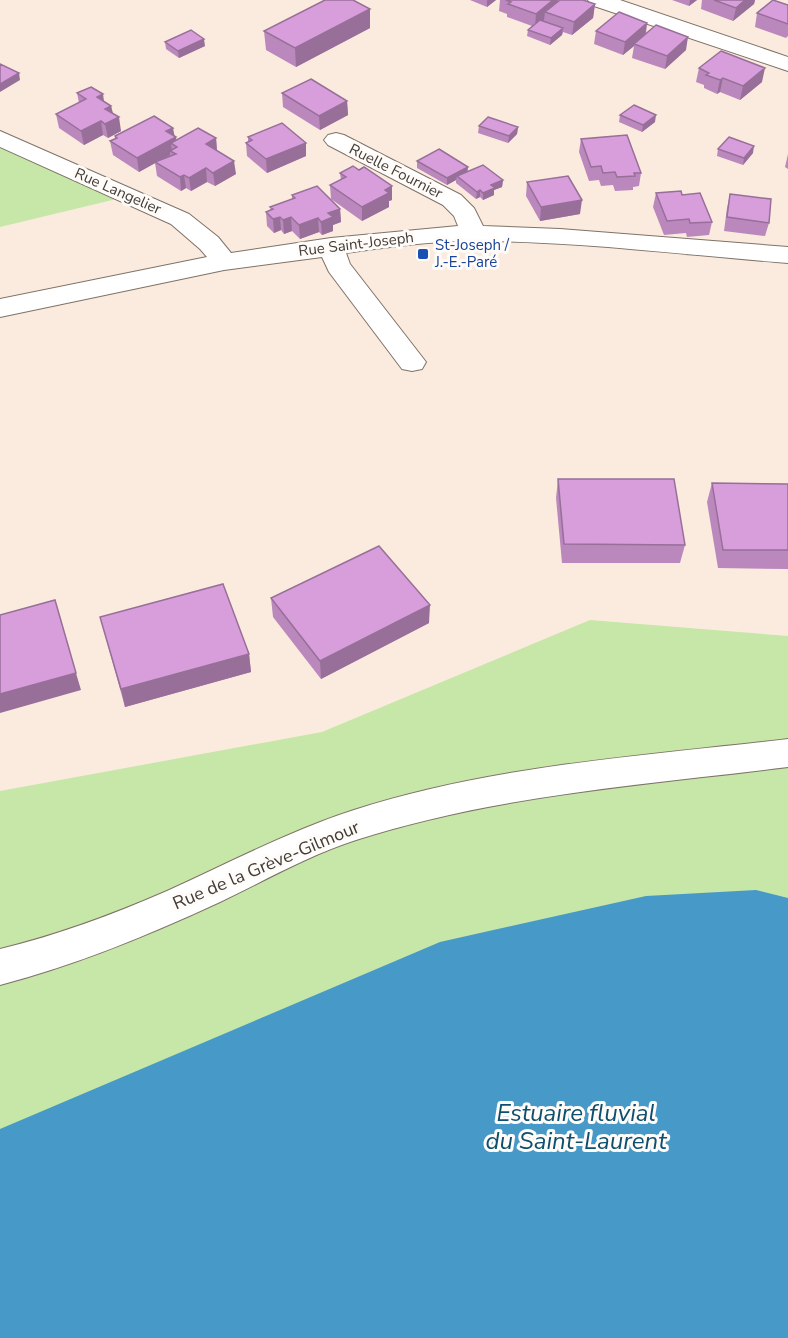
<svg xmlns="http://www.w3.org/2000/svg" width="788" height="1338" viewBox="0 0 788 1338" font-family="'Nunito Sans',sans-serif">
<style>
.green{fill:#c6e7a7}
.water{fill:#479ac8}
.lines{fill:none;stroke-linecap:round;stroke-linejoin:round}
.minor-casing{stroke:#7f7267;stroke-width:2}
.minor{fill:#fff;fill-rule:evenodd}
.wall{fill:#ba88bc}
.shaded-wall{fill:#976f99}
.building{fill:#d89edb;stroke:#976f99;stroke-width:1.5}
.transit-dot{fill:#1a4fb4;stroke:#fefbf8;stroke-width:2}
.labels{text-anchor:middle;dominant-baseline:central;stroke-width:6;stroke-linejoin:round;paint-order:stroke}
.far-street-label{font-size:15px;fill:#413c37;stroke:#fefbf8}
.far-transit-label{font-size:15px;fill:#164399;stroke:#fefbf8;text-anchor:start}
.street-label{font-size:18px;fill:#413c37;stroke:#fefbf8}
.near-water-label{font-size:24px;font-style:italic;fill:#0c4f6f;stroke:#fefbf8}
</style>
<rect width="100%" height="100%" fill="#faebde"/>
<path class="green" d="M0 138 129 196 0 227Z
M590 620 788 636V1338H0V791L322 732Z"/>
<path class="water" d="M756 890 788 898V1338H0V1129L440 942 646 896Z"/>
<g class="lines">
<g class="minor-casing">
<path id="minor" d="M588 0H620L788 57V71L591 5Z
M0 131 189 214 218 237 231 253 331 238 458 226 454 216 443 205 328 145 324 140 328 135 336 133 344 135 461 195 474 208 483 226 560 229 788 247V263C684 255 578 241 474 241 431 241 388 247 346 253L350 264 426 362 422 369 412 371 402 369 329 272 322 257 224 270 0 317V299L207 257 200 249 171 224 0 147Z
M788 739V767C644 785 495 795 356 840 309 855 264 881 220 902 149 935 76 965 0 985V949C58 935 112 915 167 891 229 863 289 831 354 810 493 765 644 756 788 739Z"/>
</g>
<use href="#minor" class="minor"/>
</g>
<path class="wall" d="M470 0H496L487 7Z
M500 0H558V1L595 4 593 18 572 35 563 32 562 35 550 45 527 36 528 30 532 26 507 17V14L499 11Z
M672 0H697L689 6Z
M702 0H755L754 4 733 21 701 9Z
M788 5V36L786 38 755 27 757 13Z
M647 23 646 34 686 50 665 69 632 58 634 46 623 55 594 44 596 31Z
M370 28 296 67 266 50 264 31Z
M165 42 205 46 179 58 166 49Z
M699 68 762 82 740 100 720 92 717 94 704 88V85L696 82Z
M77 93 104 101 111 106 113 113 121 131 108 138 103 135 84 145 59 128 56 114 79 103Z
M282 93 347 101 348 115 320 130 283 107Z
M620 115 655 122 642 132 619 122Z
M479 126 518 127 517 134 508 143 478 133Z
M115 136H174L176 140 216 138 217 150 236 174 215 186 207 182 191 191 186 188 181 191 157 176 155 163 139 172 113 155 110 141 115 139Z
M248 137 306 156 267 173 247 156 246 143 248 142Z
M581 139 641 173 639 186 633 187V190L615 191 613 185 601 186 599 180 589 181 579 152Z
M718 149 753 153 743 165 717 156Z
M788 154V169L785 167Z
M417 161 468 167 467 172 503 180 502 187 494 190V195L483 200 480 197 476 199 456 183V180L447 185 417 168Z
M359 170 392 186V200L389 201V207L362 221 331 199 330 185 341 180 340 173Z
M527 182 580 214 540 221 526 196Z
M656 193 682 195 712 222 709 235 687 237 686 233 664 235 653 207Z
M730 194 769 223 765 236 724 231 727 208Z
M292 195 340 209 341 222 333 225V231L322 235 319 232 300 239 292 231 284 234 281 230 274 233 267 226 266 212 271 210 270 207 292 199Z
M558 479 685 545 680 563H562L556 498Z
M712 483 788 484V569L718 568 707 502Z
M271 598 429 623 321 679 273 617Z
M100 617 249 654 251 672 125 707Z"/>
<path class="shaded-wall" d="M487 0H496L487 7Z
M553 0H558L557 9 545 12 544 20 535 27 536 14Z
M690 0H697L689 6Z
M745 0H755L754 4 733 21 736 8Z
M595 4 593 18 572 35 574 22Z
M370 9V28L296 67 295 48Z
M647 23 645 36 634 44V46L623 55 625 42Z
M563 28 562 35 550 45 551 38Z
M688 37 686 50 665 69 667 56Z
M204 39 205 46 179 58 178 51Z
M765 68 762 82 740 100 743 86Z
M19 73 20 80 0 92V84Z
M723 78 720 92 717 94 720 80Z
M103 94 105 108 97 97Z
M347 101 348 115 320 130 319 116Z
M111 106 114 119 105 109Z
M656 115 655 122 642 132 643 125Z
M119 117 121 131 108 138 105 124Z
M101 121 103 135 84 145 81 131Z
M518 127 517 134 508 143 509 136Z
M173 128 175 138 176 137 178 151 177 147 171 144 172 152 170 151V155L139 172 137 158 166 131Z
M216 138 217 152 206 144Z
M306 143V156L267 173 266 159Z
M754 146 753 153 743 165 744 158Z
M234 161 236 174 215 186 213 173Z
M468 167 467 174 457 176 456 180 447 185V178Z
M206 168 207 182 191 191 189 178Z
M184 175 186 188 181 191 180 177Z
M503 180 502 187 494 190V195L483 200V193L491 185Z
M392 186V200L389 201V207L362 221V207L385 190Z
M480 190V197L476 199 477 192Z
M582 200 580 214 540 221 541 207Z
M340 209 341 222 333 225V231L322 235 321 222 328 213Z
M280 217 281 230 274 233 273 219Z
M291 217 292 231 284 234 283 220Z
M318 218 319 232 300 239 299 225Z
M430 605 429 623 321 679 320 661Z
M60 619 81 690 0 713V694Z
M249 654 251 672 125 707 121 689Z"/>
<path class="building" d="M325 0H353L370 9 295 48 264 31Z
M506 0H553L536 14 508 4 511 2Z
M560 0H583L595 4 574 22 545 12Z
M714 0H745L736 8Z
M773 0 788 5V24L757 13Z
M619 12 647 23 625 42 596 31Z
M540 20 563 28 551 38 528 30Z
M656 25 688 37 667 56 634 44Z
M191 30 204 39 178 51 165 42Z
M721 51 765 68 743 86 723 78 720 80 706 75 709 73 699 68Z
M0 64 19 73 0 84Z
M311 79 347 101 319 116 282 93Z
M91 87 103 94 97 97 111 106 105 109 119 117 105 124 101 121 81 131 56 114 86 99 77 93Z
M634 105 656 115 643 125 620 115Z
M154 116 173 128 166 131 176 137 137 158 110 141 117 138 115 136Z
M488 117 518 127 509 136 479 126Z
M282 123 306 143 266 159 246 143 252 140 248 137Z
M198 128 216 138 206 144 234 161 213 173 206 168 189 178 184 175 180 177 155 162 176 154 170 151 177 147 171 143Z
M627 135 641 173H634L635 176 617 177 615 172 603 173 601 166 591 167 581 139Z
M729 137 754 146 744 158 718 149Z
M439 149 468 167 447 178 417 161Z
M483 165 503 180 491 185 495 188 483 193 480 190 477 192 457 176Z
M353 166 359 170 364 167 392 186 385 190 389 193 362 207 330 185 346 177 340 173Z
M568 176 582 200 541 207 527 182Z
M317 186 340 209 328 213 333 217 321 222 318 218 299 225 291 217 283 220 280 217 273 219 266 212 273 209 270 207 295 198 292 195Z
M681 191 682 195 700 193 712 222 690 223 689 219 667 221 656 193Z
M730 194 771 199 769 223 727 217Z
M558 479H674L685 545 564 544Z
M712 483 788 484V550H723Z
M379 546 430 605 320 661 271 598Z
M223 584 249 654 121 689 100 617Z
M55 600 76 673 0 694V615Z"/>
<rect class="transit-dot" x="417" y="248" width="12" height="12" rx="3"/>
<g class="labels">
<g class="far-street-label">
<text transform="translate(396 171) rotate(27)">Ruelle Fournier</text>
<text transform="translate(118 191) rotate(24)">Rue Langelier</text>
<text transform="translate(356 244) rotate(-7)">Rue Saint-Joseph</text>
</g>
<g class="far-transit-label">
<text x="435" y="245">St-Joseph /<tspan x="435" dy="17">J.-E.-Paré</tspan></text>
</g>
<g class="street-label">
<text transform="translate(266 865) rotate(-23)">Rue de la Grève-Gilmour</text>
</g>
<g class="near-water-label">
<text x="576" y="1113">Estuaire fluvial<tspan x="576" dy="28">du Saint-Laurent</tspan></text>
</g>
</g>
</svg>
